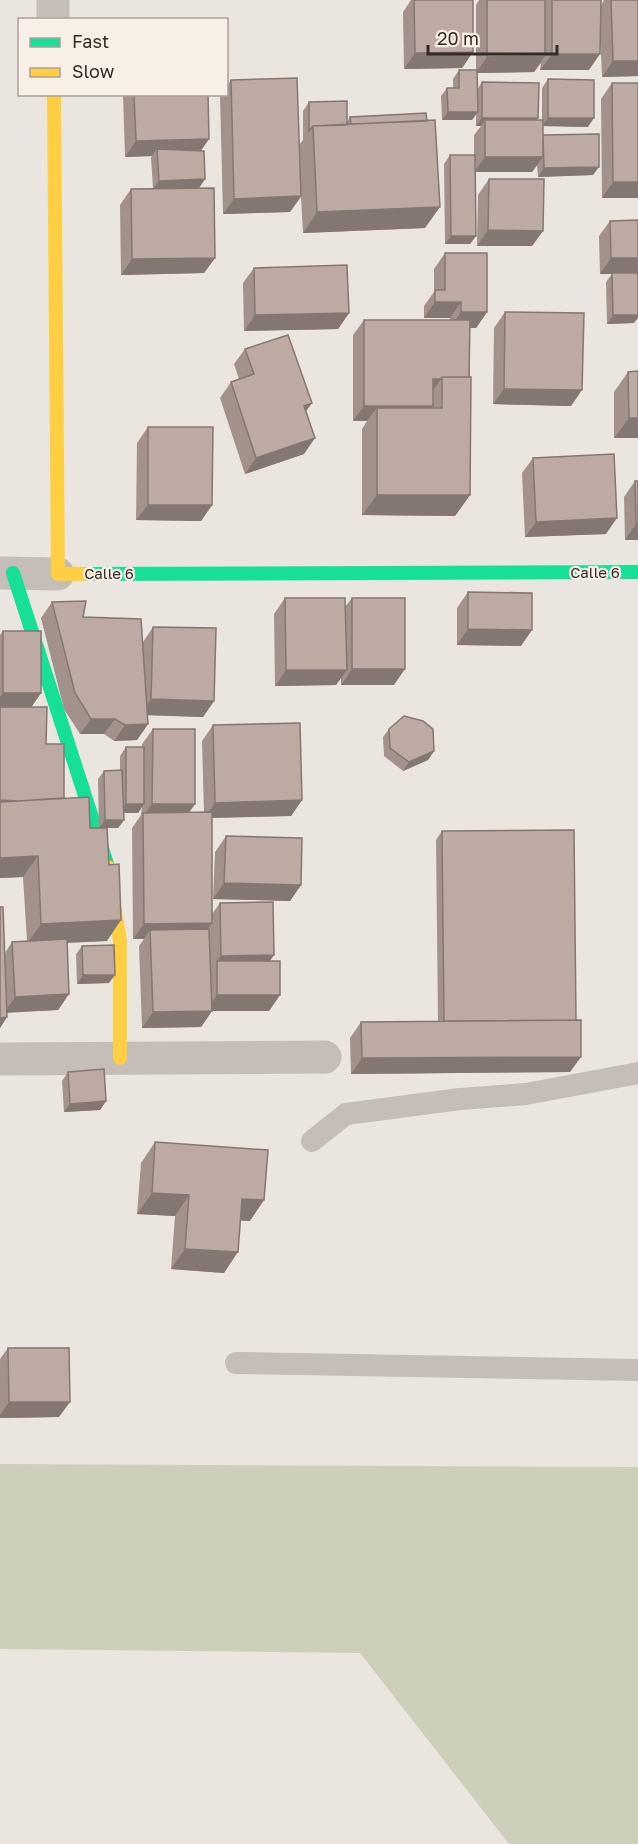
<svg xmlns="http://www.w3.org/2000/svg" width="638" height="1844" viewBox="0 0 638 1844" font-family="'Golos Text',sans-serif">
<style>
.green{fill:#ccd0ba}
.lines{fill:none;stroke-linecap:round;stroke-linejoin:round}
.lane{stroke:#c4bdb8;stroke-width:22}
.street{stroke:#c4bdb8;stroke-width:33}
.fast{stroke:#16e098;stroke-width:14}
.slow{stroke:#ffcf43;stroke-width:14}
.wall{fill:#a3928b}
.shaded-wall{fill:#847771}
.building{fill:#bdaaa2;stroke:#847771;stroke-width:1.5}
.labels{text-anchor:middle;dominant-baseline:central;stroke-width:4.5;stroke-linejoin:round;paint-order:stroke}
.street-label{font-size:15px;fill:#342b27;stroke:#f8efe6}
</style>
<rect width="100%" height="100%" fill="#ebe5df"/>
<path class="green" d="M0 1464 638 1467V1844H509L360 1653 0 1649Z"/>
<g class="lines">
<path class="lane" d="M312 1141 346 1114 460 1099 526 1094 638 1073
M236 1363 638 1370"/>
<path class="street" d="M53 0V20
M0 573 58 574
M0 1059 325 1057"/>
<path class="fast" d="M13 573 108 867
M84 574 638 572"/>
<path class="slow" d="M54 94 58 574H84
M108 867 120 941V1058"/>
</g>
<path class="wall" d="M411 0H473V52L462 68 404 69 403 12Z
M479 0H545V1V0H601V5L604 0H638V76L602 77 600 31 589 70H540L541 63 534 72 477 73V90L482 82 538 118 537 120H542V88L548 79 588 127 543 126V135L593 175 538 177 537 165 532 172H475L476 236 470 244H445L444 164 450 155H474V135L481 126H476V114L472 120H442L441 96 447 88H453V79L459 70H476V5Z
M231 80 299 145 303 140V111L309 102 347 122 350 117 425 228 303 233 301 197 290 212 223 214 220 96 221 94H226V87Z
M612 83 638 198H602L601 99Z
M123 94H208L209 139 200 151 205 179 199 188 215 258 204 273 121 275 120 205 131 189H153L151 157 152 156 125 157Z
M489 179 543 231 532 246H477L478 195Z
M610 221 634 323 607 324 606 282 612 274H600L599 236Z
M445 253 487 312 476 328H470V495L455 516 362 515V429L367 421H353V335L364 320H450V318H424V306L434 292V269Z
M254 268 349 313 338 329 244 331 243 283Z
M505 312 571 406 493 404 494 328Z
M245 349 312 403 306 411 304 454 245 474 220 398 231 382 239 379 234 364Z
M628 372 638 438H614V392Z
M148 427 212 505 201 521 136 520 137 443Z
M533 458 606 534 525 537 522 473Z
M635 481H638V540H625L624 497Z
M468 592 521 646 457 645V608Z
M285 598 345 607 352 598 394 685H341V677L336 685 275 686 274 614Z
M52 602 83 617 143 642 153 627 214 701 203 717 148 715V724L137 740 114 741 104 734H80L64 709 41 618Z
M3 631 41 693 31 707 46 744 64 798 90 828H99L98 779 104 771 120 770V756L126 747H142V744L153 729 189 812H204L202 741 213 725 302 800 291 816 212 818V914L220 903 270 961 280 995 269 1011H212L201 1027 142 1028 139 946 144 939H133L132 828 141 815 142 807 138 813H124V820L118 828H107V941L67 943 69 994 58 1010 7 1012V1017L0 1028 5 953 12 942 27 941 23 877 0 878V635Z
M389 729 434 751 428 760 403 771 384 756 383 737Z
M442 831 570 1072 351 1074 350 1038 361 1022 438 1021 436 840Z
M226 836 301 885 290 901 213 899 215 852Z
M82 946 109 983 77 984 76 954Z
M68 1072 106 1101 100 1110 64 1112 62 1081Z
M155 1142 250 1221 240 1220 224 1273 171 1269 175 1216 137 1214 141 1163Z
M8 1348 59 1417 0 1418V1359Z"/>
<path class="shaded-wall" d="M473 52 462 68 404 69 415 53Z
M552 54H600L589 70H540Z
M545 56 534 72 476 73 487 57Z
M613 61H638V76L602 77Z
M448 112H478L472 120H442Z
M482 118H538L532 127 485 120 481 126H476Z
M548 118H594L588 127 542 126Z
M209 139 198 155 157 149 152 156 125 157 136 141Z
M485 157H543L532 172H474Z
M599 167 593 175 538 177 544 168Z
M205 179 199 188 153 189 159 181Z
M613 182H638V198H602Z
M301 196 290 212 223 214 234 199Z
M440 207 425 228 303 233 317 212Z
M488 230 543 231 532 246H477Z
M451 236H476L470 244H445Z
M215 258 204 273 121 275 132 259Z
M611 258H638V274H600Z
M435 302H461L450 318H424Z
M461 312H487L476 328H450Z
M349 313 338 329 244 331 255 315Z
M613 315H638V318L634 323 607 324Z
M433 379H441L430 395Z
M504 389 582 390 571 406 493 404Z
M312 403 300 419 304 406Z
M364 406H433L422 421 377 408 367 421H353Z
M629 418H638V438H614Z
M315 438 304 454 245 474 256 458Z
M377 495H470L455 516 362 515Z
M148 505H212L201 521 136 520Z
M617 518 606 534 525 537 536 522Z
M636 524H638V540H625Z
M468 629 532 630 521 646 457 645Z
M352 669H405L394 685H341Z
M286 670H347L336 685 275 686Z
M3 693H41L30 709 0 707V697Z
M151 699 214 701 203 717 140 715Z
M91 719H115L104 734H80Z
M148 724 137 740 114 741 125 725Z
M434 751 428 760 403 771 409 762Z
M302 800 291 816 204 818 215 803Z
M126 804H144L138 813H120Z
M152 804H195L184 820 143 817Z
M105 820H124L118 828H99Z
M38 856 23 877 0 878V858Z
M224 883 301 885 290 901 213 899Z
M121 920 107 941 27 944 41 924Z
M212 923 201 939 150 930 144 939H133L144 924Z
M274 955 263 971 217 961 221 956Z
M83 975H115L109 983 77 984Z
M69 994 58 1010 4 1013 15 997Z
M217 995H280L269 1011H212L201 1027 142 1028 153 1012 206 1011Z
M7 1017 0 1028V1018Z
M581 1057 570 1072 351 1074 362 1058Z
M106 1101 100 1110 64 1112 70 1104Z
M152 1193 189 1195 175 1216 137 1214Z
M242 1199 264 1200 250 1221 227 1220Z
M185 1249 238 1252 224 1273 171 1269Z
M9 1402H70L59 1417 0 1418V1415Z"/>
<path class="building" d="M414 0H473V52L415 53Z
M487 0H545V56L487 57Z
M552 0H601L600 54H552Z
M611 0H638V61H613Z
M459 70H477L478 112H448L447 88H459Z
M297 78 301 196 234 199 231 80Z
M548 79 594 80V118H548Z
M482 82 539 83 538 118H482Z
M612 83H638V182H613Z
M134 94H208L209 139 136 141Z
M347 101V125L313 126 309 131V102Z
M426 113 427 121 351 124 350 117Z
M435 120 440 207 317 212 313 126Z
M485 120H543V157H485Z
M599 134V167L544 168 543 135Z
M157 149 204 151 205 179 159 181Z
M450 155H475L476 236H451Z
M489 179H544L543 231 488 230Z
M214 188 215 258 132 259 131 189Z
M638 220V258H611L610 221Z
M445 253H487V312H461V302H435V290H445Z
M347 265 349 313 255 315 254 268Z
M612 273H638V315H613Z
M505 312 584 313 582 390 504 389Z
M364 320H470L469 377H442L441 379H433V406H364Z
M288 335 312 403 304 406 315 438 256 458 231 382 254 374 245 349Z
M638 371V418H629L628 372Z
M442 377H471L470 495H377V408H442Z
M148 427H213L212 505H148Z
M614 454 617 518 536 522 533 458Z
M635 481H638V524H636Z
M468 592 532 593V630L468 629Z
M285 598H345L347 670H286Z
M352 598H405V669H352Z
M86 601 83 617 141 619 148 724 125 725 115 719H91L75 693 52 602Z
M153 627 216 628 214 701 151 699Z
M3 631H41V693H3Z
M0 707H47L46 744H64V798L18 801 0 800Z
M404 716 423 721 433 729 434 751 409 762 390 748 389 729Z
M300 723 302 800 215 803 213 725Z
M153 729H195V804H152Z
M126 747H144V804H126Z
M122 770 124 820H105L104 771Z
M89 797 90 828H107L109 865 119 864 121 920 41 924 38 856 0 858V802Z
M212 812V923L144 924 143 813Z
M574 830 576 1020 444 1021 442 831Z
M226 836 302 838 301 885 224 883Z
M273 902 274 955 221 956 220 903Z
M0 907H3L7 1017 0 1018Z
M209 929 212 1011 153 1012 150 930Z
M67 939 69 994 15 997 12 942Z
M114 945 115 975H83L82 946Z
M217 961H280V995H217Z
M581 1020V1057L362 1058 361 1022Z
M104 1069 106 1101 70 1104 68 1072Z
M155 1142 268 1150 264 1200 242 1199 238 1252 185 1249 189 1195 152 1193Z
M8 1348H69L70 1402H9Z"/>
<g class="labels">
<g class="street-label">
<text x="595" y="572">Calle 6</text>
<text x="109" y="573">Calle 6</text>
</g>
</g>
<rect x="18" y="18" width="210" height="78" fill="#f8efe6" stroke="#aaa19a" stroke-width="1.5"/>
<rect x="30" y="38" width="30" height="9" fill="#16e098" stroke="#aaa19a" stroke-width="1.5"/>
<text x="72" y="48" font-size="18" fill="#342b27">Fast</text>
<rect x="30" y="68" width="30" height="9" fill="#ffcf43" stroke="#aaa19a" stroke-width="1.5"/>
<text x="72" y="78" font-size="18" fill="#342b27">Slow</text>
<path d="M428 45v9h129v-9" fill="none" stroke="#342b27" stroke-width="3"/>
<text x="437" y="45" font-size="18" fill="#342b27" stroke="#f8efe6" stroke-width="4.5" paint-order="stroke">20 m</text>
</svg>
